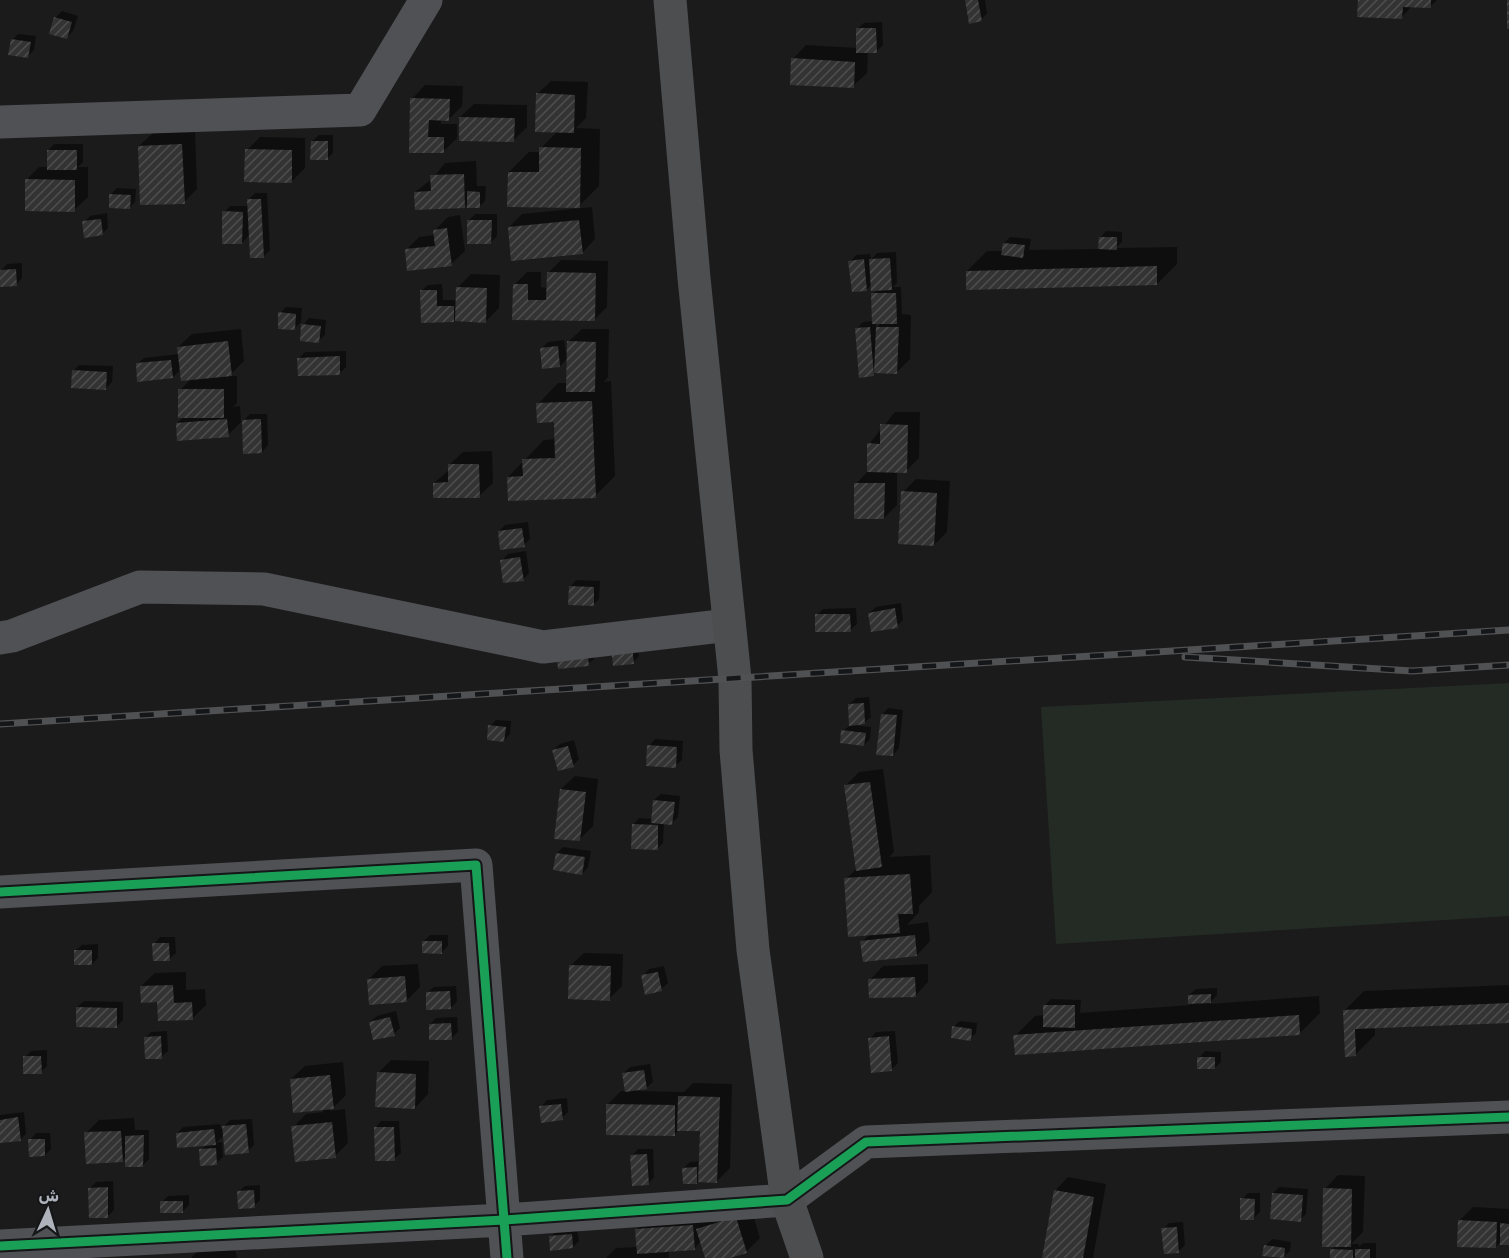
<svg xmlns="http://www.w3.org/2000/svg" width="1509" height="1258" viewBox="0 0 1509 1258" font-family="Rubik,Vazirmatn,sans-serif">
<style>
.park{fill:#232b24}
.shadow{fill:#0007;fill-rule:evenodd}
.building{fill:url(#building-hatch)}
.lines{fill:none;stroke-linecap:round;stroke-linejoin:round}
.minor{stroke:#505154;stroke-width:33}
.major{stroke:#4d4e50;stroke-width:33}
.rail-casing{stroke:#505153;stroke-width:7}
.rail{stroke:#151618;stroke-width:4.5;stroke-dasharray:14;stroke-linecap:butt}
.cycleway-casing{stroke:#151618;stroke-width:13}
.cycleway{stroke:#1a9f57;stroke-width:9}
</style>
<defs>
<pattern id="building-hatch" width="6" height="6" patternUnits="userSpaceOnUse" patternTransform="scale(1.5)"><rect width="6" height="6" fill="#333334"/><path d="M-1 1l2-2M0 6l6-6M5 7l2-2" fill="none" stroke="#4e4e4f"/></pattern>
</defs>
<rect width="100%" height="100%" fill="#1b1b1c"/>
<path class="park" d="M1509 683V916L1056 944 1041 707Z"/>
<path class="shadow" d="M966 0H985L987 13 981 20Z
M1359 0H1437L1430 7 1412 6 1402 17Z
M62 11 78 16 73 31 67 37 55 18Z
M882 22 883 45 877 51H868L867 73 853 86 793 59 806 45 858 48 857 29 864 23Z
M18 34 36 36 34 50 28 56 12 40Z
M551 81 588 82 586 118 576 128 600 129 599 186 579 206 509 172 529 152H541V148L558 131 537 94Z
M425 85 463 86 462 106 449 119H441V124H457V138L443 152 411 151 412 99Z
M474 104 527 105V127L514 140 460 117Z
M195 131 197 189 184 202 139 146 153 133Z
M319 135H333V153L327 159 312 141Z
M260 137 305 138V168L291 182 247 150Z
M54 144H83V162L78 167H88V197L74 210 26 180 39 167H48V151Z
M476 161 477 186H486L485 201 479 207 468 203 465 206 415 192 432 179 445 163Z
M117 188 136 189 135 202 129 208 111 194Z
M255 193H267L270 250 263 257 250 234 242 243 224 212 230 206H249L248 200Z
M592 207 595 239 582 253 509 227 522 214Z
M107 213 108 228 102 234 84 222 90 216Z
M475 214H497V236L491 242 469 220Z
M460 215 465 251 451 264 406 250 419 237 435 235V230L448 217Z
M1106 231 1122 232V242L1116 248 1177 247V264L1157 284 967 271 987 251H1003L1004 243 1010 237 1031 239 1029 250 1100 249V238Z
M896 252 897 283 893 287H901L902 314 911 315 910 359 897 372 876 371 873 375 856 329 863 322 874 321 873 294 878 289 872 284 867 290 850 262 856 255 870 254 871 260 877 253ZM882 322 876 328V323Z
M561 260 608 261 607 307 594 320 513 318 514 285 527 272H541V287L548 288V273Z
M22 263V278L16 285 1 271 7 264Z
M471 274 500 275 499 308 486 321 457 318 454 321 422 322 421 291 428 285 442 284 443 300H458V287Z
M286 307 302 308 301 322 294 329 280 313Z
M309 318 326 320 325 335 318 341 303 325Z
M241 329 244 361 229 376H237V403L233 407 240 406 241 422 228 435 177 423 184 417 180 390 191 379 181 369 173 377 137 364 144 358 179 354 178 347 192 334Z
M582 329H609L608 377 604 382 611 381 615 476 595 496 508 477 544 440 556 439 555 421 538 404 558 383H568V342Z
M564 340 567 359 560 366 542 348 548 342Z
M346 351V367L340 373 299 358 305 352Z
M79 365 113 366 112 382 106 388 73 371Z
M895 412H920L919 458 906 471H897V505L884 518 856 484 868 471 869 444Z
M250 414H267L268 445 262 452 244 420Z
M492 451 493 483 479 496 434 483 449 470V465L463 452Z
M916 479 950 481 947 532 934 545 903 492Z
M528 522 530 539 524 545 499 531 505 525Z
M526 551 529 573 523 580 502 560 508 554Z
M576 580 600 581 599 599 593 605 570 587Z
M901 603 903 620 897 626 869 613 876 607Z
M856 608 857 624 850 630 817 615 823 609Z
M638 640 639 656 633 663 614 664Z
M593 642 595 658 588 664 559 667Z
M869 697 871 717 864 723 853 725 871 727 870 739 864 745 842 731 851 725 849 704 856 698Z
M888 708 903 710 899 748 893 755 882 715Z
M496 720 511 721 510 734 504 741 490 726Z
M655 739 683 741 682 760 675 766 649 746Z
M574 740 579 759 573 765 553 750 560 744Z
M883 769 894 852 889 857 930 855 932 892 919 906V912L907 925 928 922 930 941 917 955 862 942 870 934 846 879 857 868 845 786 859 772Z
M575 776 598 779 593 826 579 840 561 789Z
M661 794 680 796 678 817 672 823 664 822 663 843 657 849 633 825 639 818 653 819 654 800Z
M563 847 591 851 588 867 582 874 557 853Z
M430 935H448V946L442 952 424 941Z
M160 937H175L176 953 169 959 154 944Z
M98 944V958L92 964 75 951 82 945Z
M584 953 623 954 622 986 609 999 570 966Z
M418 964 420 987 406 1001 368 980 382 966Z
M928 964V982L915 996 870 980 883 966Z
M664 966 668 983 661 989 643 976 649 969Z
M186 972V990L205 989 206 1005 192 1019 159 1001 141 986 155 973Z
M1509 985V1021L1375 1027V1035L1355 1055 1344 1011 1364 991Z
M456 986 457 1001 451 1008 427 993 434 987Z
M1217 988V995L1209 1004 1319 996 1320 1013 1300 1033 1015 1036 1035 1016 1045 1015V1005L1051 999 1081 1000 1080 1013 1190 1005 1189 995 1196 989Z
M84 1001 123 1002V1020L116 1027 77 1007Z
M396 1011 400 1028 394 1034 370 1022 377 1016Z
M457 1017 458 1032 451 1038 430 1024 436 1018Z
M960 1021 977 1023 976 1033 970 1039 953 1027Z
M167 1031 168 1051 161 1057 145 1038 151 1032Z
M895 1031 898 1063 891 1070 870 1039 876 1032Z
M47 1050V1066L41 1072 25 1057 31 1051Z
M1205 1051 1221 1052V1062L1215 1068 1199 1058Z
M391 1060 429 1061 428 1094 415 1108 378 1073Z
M343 1062 346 1095 330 1111 345 1109 348 1143 335 1156 293 1127 306 1114 324 1112 291 1079 305 1066Z
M650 1064 653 1082 646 1088 637 1091 684 1092 693 1083 732 1084 730 1168 717 1181 697 1182 684 1168 690 1162 701 1161 702 1130 680 1129 674 1135 608 1104 621 1091H626L624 1073 630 1067Z
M567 1098 568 1112 562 1118 541 1107 547 1100Z
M24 1112 26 1134 20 1140 0 1142V1115Z
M134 1118 135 1130H149V1159L143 1165 126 1157 122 1161 86 1133 99 1120Z
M252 1119 254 1145 248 1151 224 1135 216 1143 222 1142 223 1157 216 1163 201 1150 206 1145 177 1133 183 1127 220 1124 221 1129 230 1120Z
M381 1121H399L401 1153 394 1159 375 1128Z
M36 1133H50L51 1149 45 1155 30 1140Z
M638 1149H653L654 1177 648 1184 632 1156Z
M1338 1175 1365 1176 1363 1232 1351 1244H1359V1247L1363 1243H1376V1258H1331V1250L1336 1245 1325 1189Z
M1068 1177 1106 1184 1093 1258H1043L1055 1191Z
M113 1181 114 1210 108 1216 90 1188 96 1182Z
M260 1185V1200L254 1206 238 1192 245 1186Z
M1279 1187 1308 1189 1306 1214 1300 1220 1273 1193Z
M1248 1193H1260V1212L1253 1219 1242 1199Z
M189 1195V1205L182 1212 162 1202 168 1196Z
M750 1205 760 1238 746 1252 725 1258H706L701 1241 694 1249 669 1250V1258H606L616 1248 638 1247 637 1229 650 1216Z
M1473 1207 1509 1209V1244L1501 1241 1496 1247 1459 1221Z
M1183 1222 1185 1245 1179 1251 1163 1229 1169 1223Z
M577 1229 579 1241 573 1247 551 1237 557 1231Z
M1272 1239 1291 1242 1290 1251 1283 1257 1265 1246Z
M234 1243 237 1258H191L200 1249Z"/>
<path class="building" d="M965 0H978L982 21 969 24Z
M1358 0H1431V8L1403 7 1402 19 1357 17Z
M1507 0H1509V29H1507Z
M54 17 72 22 67 39 49 34Z
M856 28H876L877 53H856Z
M11 39 31 42 28 58 8 55Z
M791 58 855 62 854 88 790 85Z
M536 93 575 95 574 133 535 132Z
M410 98 450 99 449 121 429 120 428 137H444V153H409Z
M459 117 515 118 514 142 459 141Z
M311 141H328V160H310Z
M182 144 185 204 140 205 138 146Z
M539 147 581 148 580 208 507 207 508 172H539Z
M245 149 292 150V183L244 182Z
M47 150H77V170H47Z
M464 174 465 208 415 210 414 192 431 191 430 175Z
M25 179 75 180V212L25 211Z
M467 191 480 192V208H467Z
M109 194 131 195 130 209 109 208Z
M247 199H261L264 258H250Z
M222 211 243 212 242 244H222Z
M101 219 103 235 84 238 82 221Z
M467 220H492L491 244H467Z
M579 220 583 254 511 261 508 227Z
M447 228 452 266 407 271 405 249 435 246 433 230Z
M1099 237H1117V250L1098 249Z
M1003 243 1025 245 1023 258 1001 255Z
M890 258 892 290 871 291 869 259Z
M864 259 867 291 852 292 848 261Z
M1157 266V285L966 290V271Z
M16 269 17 286 0 287V270Z
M547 272 596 273 595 321 512 320 513 284H528V300H546Z
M456 287 487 288 486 323 455 321Z
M420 290H437V306H454V322L421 323Z
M871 293H896L897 324H872Z
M278 312 296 314 295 330 278 329Z
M301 324 321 326 319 343 300 341Z
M870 327 874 376 859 378 855 328Z
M876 327H899L897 374 874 373Z
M228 341 232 376 181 381 177 347Z
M567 341 596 342 595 392H566Z
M558 346 560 367 542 369 540 348Z
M340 356V375L298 376 297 358Z
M171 360 173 378 137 382 136 363Z
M72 370 107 372 106 390 71 388Z
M178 389H224V418H178Z
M592 401 596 498 508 501 507 477 523 476 522 459 555 458 554 422 537 423 536 403Z
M227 419 229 437 177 441 176 423Z
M261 419 262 453 243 454 242 420Z
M880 424 908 425 907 473 867 472V443L880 444Z
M448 464H479L480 498H433V483L448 482Z
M854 483H885L884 519H854Z
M901 491 937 493 934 546 898 544Z
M522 528 525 547 500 550 498 531Z
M520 557 524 581 503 583 500 560Z
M569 586 594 587V606L568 605Z
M895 608 898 628 871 632 868 613Z
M815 614H850L851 632H815Z
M632 645 634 664 613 666 611 647Z
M587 648 589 666 558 669 556 651Z
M864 703 865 724 849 726 848 704Z
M881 714 897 715 893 756 876 755Z
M488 725 506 727 504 742 487 740Z
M841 730 866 733 864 746 840 743Z
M647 745 677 747 676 768 646 766Z
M568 746 574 767 558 771 552 750Z
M870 782 882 867 856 871 844 785Z
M560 789 586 792 580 841 554 839Z
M653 800 675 802 672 825 651 823Z
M632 824 658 825V850L631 849Z
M556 853 585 857 582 875 553 870Z
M910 874 913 914H898L900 933 848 937 844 878Z
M915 935 917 956 863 962 860 941Z
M422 941H442V954L422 953Z
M152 943H169L170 961H153Z
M74 950H92V965H74Z
M569 965 611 966 610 1001 568 999Z
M658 972 662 991 645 995 641 975Z
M405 976 407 1002 369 1005 367 979Z
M915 977 916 997 869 998 868 979Z
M173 985 174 1003 192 1002 193 1020 158 1021 157 1002 141 1003 140 986Z
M450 991 451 1009 426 1010V992Z
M1211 994V1003L1188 1004V995Z
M1509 1003V1023L1355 1029 1356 1056 1345 1057 1343 1010Z
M1043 1005H1075V1028L1043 1027Z
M76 1007 117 1008V1028L76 1027Z
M1299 1015 1300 1035 1015 1055 1013 1035Z
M390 1017 395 1036 373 1040 369 1022Z
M451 1023 452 1040H429V1024Z
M952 1026 972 1029 971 1041 951 1038Z
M161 1036 162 1059H145L144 1037Z
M889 1036 892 1071 871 1073 868 1038Z
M23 1056H41L42 1074H23Z
M1197 1057H1215V1069H1197Z
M644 1070 647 1089 625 1092 622 1073Z
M377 1072 416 1074 415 1109 375 1107Z
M330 1075 334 1109 293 1113 290 1079Z
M678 1096 720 1097 717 1183 698 1182 700 1131H677Z
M561 1104 563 1120 541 1123 539 1106Z
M606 1104 675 1105V1136L606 1135Z
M18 1117 21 1141 0 1143V1120Z
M332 1122 336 1158 295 1162 291 1126Z
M246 1124 249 1153 225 1155 222 1126Z
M374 1127H394L395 1161H375Z
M214 1129 216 1145 177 1148 176 1133Z
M121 1131 123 1162 86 1164 84 1132Z
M144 1135 143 1167H125V1136Z
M28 1139H45V1156L29 1157Z
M216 1148 217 1165 200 1166 199 1149Z
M647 1154 649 1185 632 1186 630 1155Z
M697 1167V1184H683L682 1168Z
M108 1187V1218H89L88 1188Z
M1323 1188 1352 1189 1351 1247H1322Z
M254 1190 255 1208 238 1209 237 1191Z
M1054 1190 1094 1197 1083 1258H1042Z
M1272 1193 1303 1195 1301 1222 1270 1219Z
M1240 1198 1255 1199 1254 1220H1240Z
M160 1201H183V1213H160Z
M736 1217 747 1253 730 1258H705L696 1229Z
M1458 1220 1497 1222 1496 1248 1457 1247Z
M1500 1223 1509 1224V1245H1500Z
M693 1225 695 1250 637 1254 635 1229Z
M1177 1227 1179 1253 1164 1254 1161 1228Z
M572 1234 573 1248 550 1251 549 1236Z
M1264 1245 1285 1248 1284 1258 1262 1256Z
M1330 1249 1353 1250V1258H1330Z
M1355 1249H1370V1258H1355Z"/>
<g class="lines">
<path class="minor" d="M0 122 360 110 426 0
M0 638 12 636 140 587 264 589 543 647 729 625
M0 892 476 865 507 1258
M0 1246 504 1220 787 1200 866 1142 1509 1117"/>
<path class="major" d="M670 0 694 278 735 679 736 750 753 950 787 1200 807 1258"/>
<g class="rail-casing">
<path id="rail" d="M1185 657 1412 671 1509 665
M0 724 1509 630"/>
</g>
<use href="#rail" class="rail"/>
<g class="cycleway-casing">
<path id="cycleway" d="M0 892 476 865 507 1258
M0 1246 504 1220 787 1200 866 1142 1509 1117"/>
</g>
<use href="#cycleway" class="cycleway"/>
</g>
<g transform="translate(48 1210) rotate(4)" stroke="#151618" stroke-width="4.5" paint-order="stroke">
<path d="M0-4.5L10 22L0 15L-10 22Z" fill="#aeb3bb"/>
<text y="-9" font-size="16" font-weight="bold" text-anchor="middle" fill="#aeb3bb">ش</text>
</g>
</svg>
